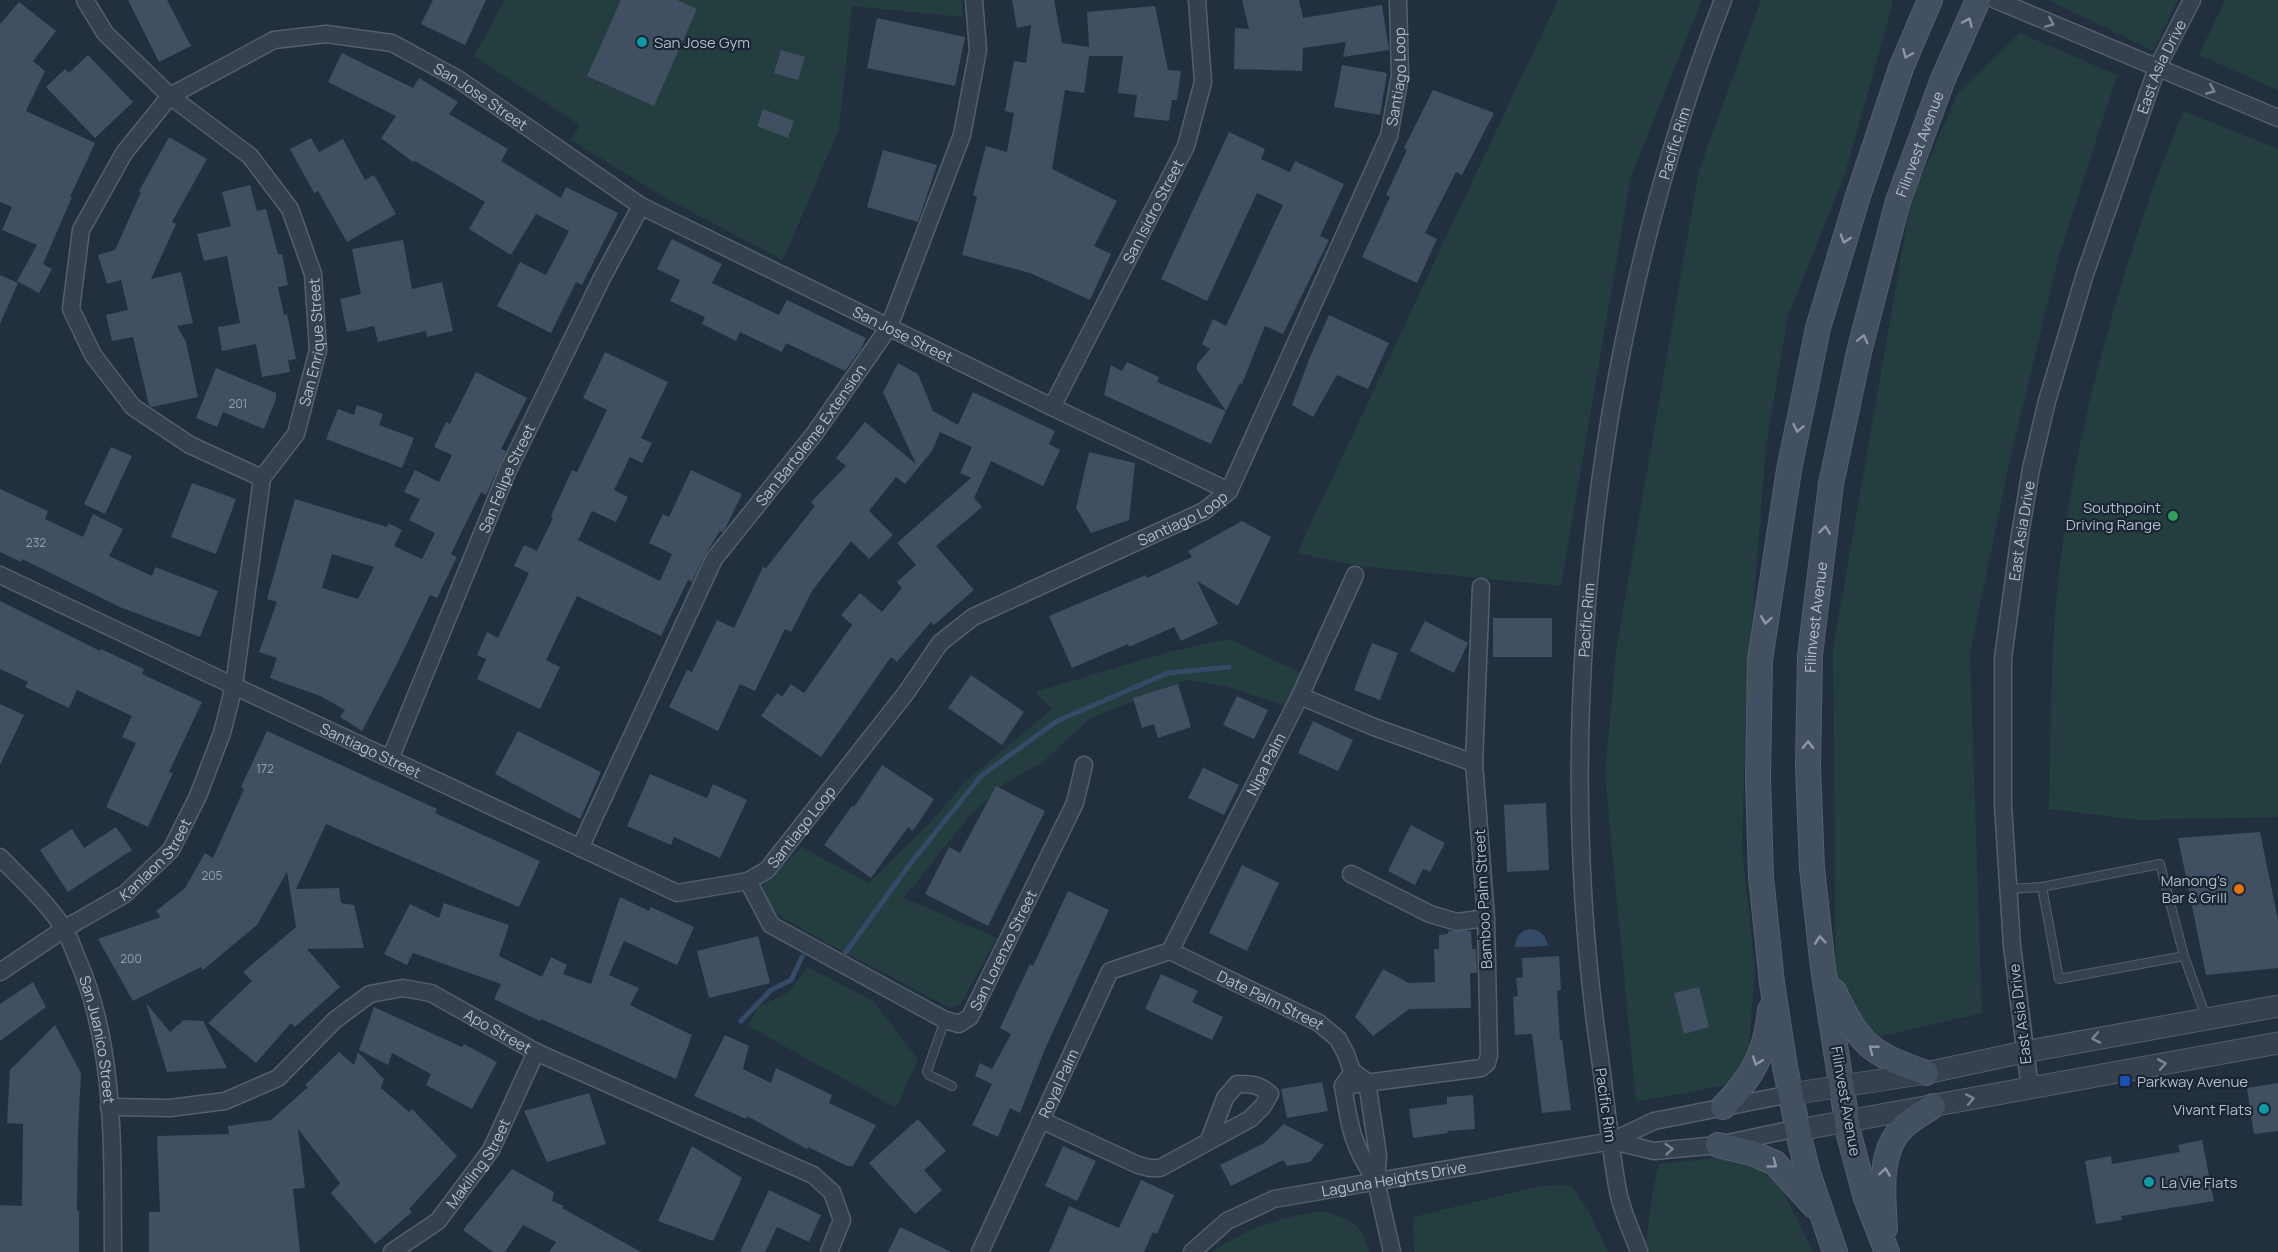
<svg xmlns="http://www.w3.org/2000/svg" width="2278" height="1252" viewBox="0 0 2278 1252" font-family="Manrope,sans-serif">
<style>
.green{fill:#243e40}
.water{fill:#344b68}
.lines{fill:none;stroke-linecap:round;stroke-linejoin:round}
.stream{stroke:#344b68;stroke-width:5}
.building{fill:#404f61;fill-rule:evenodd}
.service-casing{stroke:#545f6d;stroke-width:10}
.minor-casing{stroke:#545f6d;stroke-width:19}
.tertiary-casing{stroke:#545f6d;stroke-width:23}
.secondary-casing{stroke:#545f6d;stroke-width:26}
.service{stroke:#36414f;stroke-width:8}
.minor{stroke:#36414f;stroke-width:16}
.tertiary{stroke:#36414f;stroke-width:21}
.secondary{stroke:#435062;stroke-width:24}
.oneway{stroke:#8b96a6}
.oneway2{stroke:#7a8593}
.culture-dot{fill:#0f9aa8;stroke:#1b2634;stroke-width:2}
.leisure-dot{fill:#2e9e5b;stroke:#1b2634;stroke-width:2}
.food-dot{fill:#e8710a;stroke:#1b2634;stroke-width:2}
.transit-dot{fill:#1a4fb4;stroke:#1b2634;stroke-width:2}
.labels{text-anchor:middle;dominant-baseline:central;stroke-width:4.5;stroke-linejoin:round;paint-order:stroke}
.number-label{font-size:12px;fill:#96a1b0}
.poi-label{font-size:15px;fill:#b2bcca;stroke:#1b2634;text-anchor:start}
.street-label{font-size:15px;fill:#b2bcca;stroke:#1b2634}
</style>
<rect width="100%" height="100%" fill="#222f3f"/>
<path class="green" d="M505 0H962L963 17 852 6 839 129 783 260 669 200 571 140 580 125 474 56Z
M1558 0H1702L1631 176 1561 586 1358 566 1297 553Z
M1761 0H1892L1893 3 1844 177 1788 315 1766 446 1746 701 1742 846 1755 972 1748 1055 1727 1085 1636 1102 1605 776 1616 651 1699 170Z
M2049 0H2178L2153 51Z
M2225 0H2278V90L2199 55Z
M2020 33 2117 75 2059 256 2010 459 1970 654 1982 1013 1870 1039 1836 981 1833 649 1911 200 1958 93Z
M2183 111 2278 149V817L2138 820 2049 809C2051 731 2050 652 2059 574 2073 453 2104 332 2143 217 2155 181 2170 146 2183 111Z
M1229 639 1301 673 1286 706 1225 686 1186 680 1089 719 1043 762 1005 783 972 813 904 898 997 938 960 1005 950 1008 829 944 778 915 765 899 760 888 801 847 869 883 928 825 966 781 1052 709 1035 692 1168 652Z
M808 967 873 1001 918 1059 896 1108 748 1026 758 1006 787 994Z
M1717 1158 1766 1168 1778 1181 1813 1252H1645L1653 1189 1659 1164Z
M1571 1185 1589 1212 1608 1252H1414L1413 1217 1539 1186Z
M1320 1211C1348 1218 1362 1222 1369 1252H1212C1249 1227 1277 1219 1320 1211Z"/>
<path class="water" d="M1529 929C1541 930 1545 935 1548 946L1515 947C1516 937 1519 932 1529 929Z"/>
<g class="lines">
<path class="stream" d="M846 952 910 864 981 776 1057 721 1168 673 1229 667
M741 1021 771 990 791 980 802 957"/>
</g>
<path class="building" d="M128 0H167L191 46 159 62Z
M433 0H486L465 45 421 24Z
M621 0H677L697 9 654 106 587 76Z
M1012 0H1054L1062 43 1089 47 1087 12 1155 6 1168 70 1181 71 1177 100H1172L1169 121 1134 117 1137 95 1118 93 1123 56H1089L1084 93 1065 90 1052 169 1117 201 1094 246 1111 254 1090 300 1030 273 962 255 977 197 973 195 986 146 1007 152 1014 113 1005 111 1014 61 1026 63 1031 25 1017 28Z
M1242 0H1299L1303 18 1382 5 1389 50 1343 57 1346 42 1303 48 1302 71 1234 69 1235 28 1249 29Z
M19 2 56 31 33 61 45 71 26 111 95 143 70 197H72L43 264 52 269 39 293 17 281 37 245 2 230 12 207 0 202V24Z
M877 18 965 37 955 86 867 68Z
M781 50 805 57 798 80 774 73Z
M342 53 413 88 419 78 458 102 449 114 508 149 501 161 561 198 566 187 618 213 582 285 576 282 551 333 497 306 520 262 546 275 569 231 536 214 511 255 469 229 485 202 415 161 413 162 381 138 396 116 328 82Z
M88 55 133 102 95 138 46 87 65 69 69 73Z
M1342 65 1387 73 1380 115 1334 107Z
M1433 90 1494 113 1462 175 1456 172 1425 233 1437 239 1417 283 1362 257 1390 197 1386 195 1407 150 1404 148Z
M763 109 794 121 788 138 757 126Z
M1229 132 1265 149 1261 159 1290 172 1295 161 1344 184 1320 236 1329 240 1283 334 1265 326 1242 384 1240 383 1226 411 1197 370V364L1210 349 1202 344 1213 319 1226 326 1283 205 1257 193 1207 301 1161 279Z
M169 137 207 159 172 222 176 224 151 279 181 272 193 323 177 326 186 342 198 397 152 407 149 405 133 337 112 341 106 315 128 310 121 280 107 284 98 255 115 250 141 192 139 191Z
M311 138 319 152 343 139 365 180 374 175 396 214 347 242 318 191 314 193 290 149Z
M883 150 937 165 918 222 867 207Z
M250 185 257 211 266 209 278 254H282L288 285 278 287 284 315 287 314 296 359 288 360 290 372 262 377 256 344 222 351 218 327 240 323 227 256 204 261 197 234 231 226 222 192Z
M672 239 722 264 712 283 779 315 787 300 866 338 861 349 845 371 786 343 782 352 740 332 736 341 702 324 705 317 670 301 680 280 657 269Z
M403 240 412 289 442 282 453 331 427 337 426 331 378 342 374 326 347 332 340 299 361 294 352 249Z
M0 275 18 283 0 324Z
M1329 315 1389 343 1368 389 1337 375 1313 417 1292 405 1310 357Z
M605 352 668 382 641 438 652 443 642 463 630 457 614 490 628 497 616 522 592 511 578 540 660 581 672 554 649 543 663 514 669 517 691 470 742 494 726 527 723 532 720 531 706 553 692 582 688 580 661 636 577 596 546 660 560 667 540 709 477 679 486 659 477 655 487 632 498 638 529 573 514 566 524 545 537 551 553 518 551 516 572 470 577 472 607 410 583 398Z
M1127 362 1159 377 1157 382 1226 411 1211 444 1104 395 1111 365 1122 371Z
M898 363 918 374 933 411 958 425 973 392 1055 431 1049 444 1060 450 1043 486 991 461 974 498 982 507 936 546 974 590 934 625 931 622 897 662 891 657 821 757 761 716 777 693 782 697 791 684 804 693 852 625 841 615 860 593 882 612 902 588 897 582 916 565 897 543 971 478 960 473 972 447 940 432 932 451 905 484 896 477 869 511 893 535 869 559 851 541 812 591 791 632 785 629 755 691 740 684 718 731 669 707 687 670 692 672 717 620 734 628 763 567 766 568 815 506 811 502 846 466 836 458 865 422 916 464 883 392Z
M216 368 276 393V399L264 429 223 412 217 427 196 418Z
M476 372 527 398 501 449 506 451 486 495 481 492 451 554 457 557 437 598 430 595 396 666 362 731 340 717 345 710 320 696 270 678 277 658 259 652 277 602 267 599 295 499 387 527 388 523 402 530 394 546 422 559 435 533 409 520 420 499 404 492 415 470 439 482 452 455 434 447 446 422 450 424ZM332 554 374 567 358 599 322 588Z
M357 405 383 414 379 425 414 438 402 468 326 439 338 409 354 415Z
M111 447 132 456 105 514 84 504Z
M1089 452 1135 463 1129 520 1091 533 1076 508Z
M192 483 236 499 216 554 171 537Z
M0 489 48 511 45 519 83 537 93 514 123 529 109 556 152 576 155 567 218 591 200 637 122 608 22 559 21 562 0 552Z
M1242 521 1271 537 1238 606 1197 581 1218 624 1181 641 1174 627 1129 647 1128 644 1072 668 1049 616 1146 575 1147 578 1192 557 1188 551Z
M0 601 100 651 101 649 144 669 142 674 202 702 169 772 173 773 148 827 106 807 136 743 122 737 132 716 77 690 69 708 25 687 28 682 0 669Z
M1493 618H1552V657H1493Z
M1425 621 1468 643 1454 673 1410 651Z
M1372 643 1398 653 1380 700 1354 690Z
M971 675 1024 712 1002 745 948 708Z
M1178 684 1191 727 1158 738 1154 724 1142 728 1133 698Z
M1237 696 1268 710 1254 739 1223 725Z
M0 704 24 715 0 765Z
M1313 721 1353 740 1338 771 1298 753Z
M267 731 437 809 435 813 540 861 519 907 326 824 296 889 339 888 341 903 354 905 364 948 307 949 340 987 295 1027 291 1023 256 1063 208 1023 252 981 243 972 296 927 287 872 257 925 203 970 201 967 133 1001 98 939 161 917 156 911 185 888 205 853 213 858 244 789 241 787Z
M518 731 601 772 580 819 495 774Z
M882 765 934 799 913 831 908 827 871 878 824 845 852 806 854 807Z
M1204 766V768L1239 785 1224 815 1188 798Z
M650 774 707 798 713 784 747 800 720 858 674 837 671 845 627 826Z
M996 786 1045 811 988 926 925 894 949 847 960 853Z
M1546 803 1549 870 1507 872 1504 805Z
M1411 825 1445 843 1430 872 1423 869 1415 885 1388 871Z
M116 827 132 850 68 892 40 850 72 829 84 848Z
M2260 832 2278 920V968L2206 975 2178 838Z
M1242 865 1279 883 1247 951 1209 933Z
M1068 891 1109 910 1045 1049 1020 1113 1010 1108 998 1137 972 1125 992 1084 975 1076 980 1063 992 1069 1011 1034 1000 1028 1030 964 1033 966Z
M620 897 649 911 651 907 694 927 677 965 624 941 609 975 639 988 630 1005 692 1035 676 1079 541 1019 540 1021 494 999 501 984 413 953 407 965 384 954 410 904 439 918 444 903 509 925 499 956 542 977 551 957 567 965 563 974 591 984Z
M1448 931H1471L1472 949H1476L1477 973H1470L1471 1008 1409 1009 1373 1036 1355 1017 1383 969 1409 983 1435 982 1434 949H1439V935L1448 934Z
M758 936 770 983 709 998 697 951Z
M1559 956 1561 990 1557 991 1560 1040H1562L1571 1110 1542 1113 1532 1034 1515 1035 1513 997 1518 996 1516 978 1523 977 1522 958Z
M1161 974 1198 991 1192 1002 1223 1017 1212 1040 1145 1009Z
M33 982 46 1007 0 1041V1004Z
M1699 987 1709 1027 1684 1034 1674 993Z
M146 1003 170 1032 184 1020 203 1021 227 1068 167 1072Z
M374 1007 462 1047 464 1044 497 1062 472 1109 426 1085 431 1074 392 1053 388 1065 359 1050Z
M55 1025 81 1073 78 1132 77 1211H79V1252H0V1205L22 1206 23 1124 7 1123 10 1070Z
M725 1035 749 1046 743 1069 771 1083 776 1068 832 1095 829 1103 876 1125 853 1166H847L808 1147 807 1149 747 1116 746 1119 694 1096Z
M339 1052 354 1065 358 1052 384 1079 381 1088 409 1112 412 1109 457 1156 409 1209 412 1212 375 1244 331 1193 340 1183 298 1129 305 1188 293 1189 300 1252H149V1212H160L157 1136 229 1134 228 1126 271 1120 308 1087 305 1085Z
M1322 1082 1328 1111 1287 1118 1281 1089Z
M2278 1083V1131L2254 1134 2247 1088Z
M589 1093 606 1144 547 1162 524 1111Z
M1473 1095 1475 1129 1447 1131 1448 1133 1413 1138 1409 1109 1447 1104V1097Z
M918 1119 946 1151 924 1170 942 1190 915 1214 869 1163Z
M1284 1124 1324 1145 1310 1162 1287 1166 1283 1160 1231 1186 1220 1165 1264 1143Z
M2202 1140 2214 1201 2121 1216 2122 1220 2096 1224 2085 1161 2111 1156 2112 1164 2180 1152 2178 1145Z
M692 1146 742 1178 713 1241 658 1221Z
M1063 1146 1096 1161 1077 1201 1045 1186Z
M512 1169 554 1192 552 1201 564 1206 562 1208 641 1252H549L556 1242 523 1225 505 1252H493L463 1230Z
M1141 1180 1174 1195 1157 1234 1153 1232 1144 1252H1049L1069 1206 1119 1228Z
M769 1190 821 1215 809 1242 777 1227 765 1252H740Z
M900 1227 951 1252H888Z"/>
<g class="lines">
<g class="service-casing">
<path id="service" d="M2042 887 2059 979 2184 956
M2008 889 2042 887 2160 864 2184 956 2206 1017
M945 1020 927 1071 929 1075 952 1086"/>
</g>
<g class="minor-casing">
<g id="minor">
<path d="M1996 0 2278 118"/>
<path id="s1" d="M1052 407 1186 146 1203 82 1197 0"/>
<path id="s2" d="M262 478 190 445 133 407 93 355 71 309 81 230 124 153 170 96 274 40 326 34 392 43 458 79 641 206 1052 407 1229 491"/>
<path id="s3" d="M0 575 234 686 677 893 748 881 767 870 906 693 940 643 973 617 1204 511 1229 491 1389 136 1400 76 1398 0"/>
<path d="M1300 696 1374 727 1474 763"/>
<path id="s4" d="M390 759 508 470 602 278 641 206"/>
<path id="s5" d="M580 848 714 559 815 433 889 327 962 135 978 50 974 0"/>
<path id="s6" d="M0 857C20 878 49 904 64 929 70 938 73 949 77 958 117 1049 112 1154 113 1252"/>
<path d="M1351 874 1430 914 1457 922 1486 918"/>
<path id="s7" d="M748 881 771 925 945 1020 959 1024 970 1017 1075 803 1084 765"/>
<path id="s8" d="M1170 951 1300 696 1355 575"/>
<path id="s9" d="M1170 951 1319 1023 1338 1039 1346 1054 1352 1071 1367 1082 1378 1155 1376 1181 1392 1252"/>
<path id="s10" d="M0 972 64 929 125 894 171 850 198 796 222 733 234 686 262 478 296 434 318 350 313 274 290 209 250 156 170 96 105 33 85 0"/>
<path d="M1349 1077 1343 1086C1350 1128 1352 1145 1376 1181"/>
<path d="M1343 1086 1481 1068 1487 1063 1489 1055 1486 918 1474 763 1481 587"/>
<path id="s11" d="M2030 1088 2012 946 2003 805V658L2019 541 2031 469 2047 401 2085 274 2157 68 2192 0"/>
<path id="s12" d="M109 1107 170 1108 225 1101 278 1078 335 1020 370 994 403 988 431 993 536 1052 813 1175 832 1192 842 1220 829 1252"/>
<path d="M1041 1120 1138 1165 1150 1168H1160L1250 1119 1263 1106 1270 1094C1259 1084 1251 1084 1237 1084L1225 1098 1209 1140"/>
<path d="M1612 1141 1654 1151 1718 1145 1784 1131 1798 1130"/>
<path id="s13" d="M392 1252 438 1221 491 1150 536 1052"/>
<path id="s14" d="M980 1252 1110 971 1170 951"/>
<path id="s15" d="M1192 1252 1227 1221 1274 1199 1612 1141 1654 1121 1791 1094"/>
<path id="s16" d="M1639 1252C1632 1232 1622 1212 1618 1191 1610 1148 1606 1102 1600 1058 1549 713 1597 325 1723 0"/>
</g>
</g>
<g class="tertiary-casing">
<path id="tertiary" d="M1791 1094 1926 1073 2024 1052 2278 1006
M1798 1130 2278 1043"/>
</g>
<g class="secondary-casing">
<g id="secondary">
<path d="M1834 991C1860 1046 1870 1053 1926 1073"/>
<path d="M1723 1107C1753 1077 1766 1052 1770 1010"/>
<path d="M1718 1145 1752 1153 1775 1163 1814 1206"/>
<path d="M1885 1228C1883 1196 1878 1153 1902 1128 1911 1119 1923 1113 1933 1106"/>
<path d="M1835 1252 1808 1173 1801 1145 1785 1067 1772 983 1761 877 1758 778 1760 660 1789 470 1818 328 1858 196 1901 68 1930 0"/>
<path id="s17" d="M1887 1252 1866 1198 1849 1135 1823 968 1812 868 1808 767 1810 655 1831 484 1859 352 1898 201 1943 79 1978 0"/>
</g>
</g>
<use href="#service" class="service"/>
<use href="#minor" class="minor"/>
<use href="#tertiary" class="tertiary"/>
<use href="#secondary" class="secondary"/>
</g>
<defs><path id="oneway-chevron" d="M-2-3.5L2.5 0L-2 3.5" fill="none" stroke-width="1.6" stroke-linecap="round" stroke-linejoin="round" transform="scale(1.5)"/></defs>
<g class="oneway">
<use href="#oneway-chevron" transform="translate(1968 22) rotate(-66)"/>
<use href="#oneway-chevron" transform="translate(1907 54) rotate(113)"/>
<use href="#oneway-chevron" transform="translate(1845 239) rotate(107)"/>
<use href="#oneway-chevron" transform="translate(1863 339) rotate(-76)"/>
<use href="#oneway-chevron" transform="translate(1798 428) rotate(102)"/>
<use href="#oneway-chevron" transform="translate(1825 530) rotate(-83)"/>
<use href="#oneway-chevron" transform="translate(1766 620) rotate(98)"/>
<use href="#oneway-chevron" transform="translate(1808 745) rotate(-89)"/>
<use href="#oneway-chevron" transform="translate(1820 940) rotate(-96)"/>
<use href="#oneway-chevron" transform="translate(1873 1049) rotate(-142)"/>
<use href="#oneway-chevron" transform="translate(1757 1061) rotate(110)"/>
<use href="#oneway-chevron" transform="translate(1773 1164) rotate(36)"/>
<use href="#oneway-chevron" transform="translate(1885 1172) rotate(-82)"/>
</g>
<g class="oneway2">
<use href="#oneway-chevron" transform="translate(2050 23) rotate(23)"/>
<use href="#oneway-chevron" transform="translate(2211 90) rotate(23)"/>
<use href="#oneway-chevron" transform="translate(2096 1038) rotate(169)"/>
<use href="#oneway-chevron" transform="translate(2162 1064) rotate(-10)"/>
<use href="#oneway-chevron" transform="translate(1970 1099) rotate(-11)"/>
<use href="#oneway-chevron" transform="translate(1669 1149) rotate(-5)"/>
</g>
<g class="culture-dot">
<circle cx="642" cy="42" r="6"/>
<circle cx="2264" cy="1109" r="6"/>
<circle cx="2149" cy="1182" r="6"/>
</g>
<circle class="leisure-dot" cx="2173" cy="516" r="6"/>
<circle class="food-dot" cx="2239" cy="889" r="6"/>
<rect class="transit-dot" x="2119" y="1075" width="12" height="12" rx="3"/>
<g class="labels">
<g class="number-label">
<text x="238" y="403">201</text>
<text x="36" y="542">232</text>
<text x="265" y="768">172</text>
<text x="212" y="875">205</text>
<text x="131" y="958">200</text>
</g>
<g class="poi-label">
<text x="654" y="42">San Jose Gym</text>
<text x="2161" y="507" text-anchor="end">Southpoint<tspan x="2161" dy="17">Driving Range</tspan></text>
<text x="2227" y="880" text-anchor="end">Manong's<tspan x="2227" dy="17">Bar &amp; Grill</tspan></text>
<text x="2137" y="1081">Parkway Avenue</text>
<text x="2252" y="1109" text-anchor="end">Vivant Flats</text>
<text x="2161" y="1182">La Vie Flats</text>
</g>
<g class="street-label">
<text stroke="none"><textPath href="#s11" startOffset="1046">East Asia Drive</textPath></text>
<text stroke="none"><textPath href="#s3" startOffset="1905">Santiago Loop</textPath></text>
<text stroke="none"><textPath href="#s2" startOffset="846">San Jose Street</textPath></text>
<text stroke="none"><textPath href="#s16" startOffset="1124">Pacific Rim</textPath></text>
<text stroke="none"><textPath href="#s17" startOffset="1130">Filinvest Avenue</textPath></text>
<text stroke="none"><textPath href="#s1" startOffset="220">San Isidro Street</textPath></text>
<text stroke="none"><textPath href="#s2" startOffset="1332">San Jose Street</textPath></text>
<text stroke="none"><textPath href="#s10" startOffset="747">San Enrique Street</textPath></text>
<text stroke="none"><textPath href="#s5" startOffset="476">San Bartoleme Extension</textPath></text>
<text stroke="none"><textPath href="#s4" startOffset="304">San Felipe Street</textPath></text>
<text stroke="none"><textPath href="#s3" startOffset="1401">Santiago Loop</textPath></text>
<text stroke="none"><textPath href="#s11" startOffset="560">East Asia Drive</textPath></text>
<text stroke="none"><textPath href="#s17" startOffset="644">Filinvest Avenue</textPath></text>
<text stroke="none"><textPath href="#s16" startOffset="638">Pacific Rim</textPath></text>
<text stroke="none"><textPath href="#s3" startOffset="410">Santiago Street</textPath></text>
<text stroke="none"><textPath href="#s8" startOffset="210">Nipa Palm</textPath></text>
<text stroke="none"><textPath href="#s3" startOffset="897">Santiago Loop</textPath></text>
<text stroke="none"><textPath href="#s10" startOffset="194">Kanlaon Street</textPath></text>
<text transform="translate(1483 899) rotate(-93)">Bamboo Palm Street</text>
<text stroke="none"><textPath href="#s7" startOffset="350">San Lorenzo Street</textPath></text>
<text stroke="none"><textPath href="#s9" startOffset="112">Date Palm Street</textPath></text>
<text transform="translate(2020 1014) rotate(-97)">East Asia Drive</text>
<text stroke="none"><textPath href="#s12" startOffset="438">Apo Street</textPath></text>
<text stroke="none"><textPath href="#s6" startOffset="213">San Juanico Street</textPath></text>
<text stroke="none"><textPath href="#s14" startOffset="186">Royal Palm</textPath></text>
<text transform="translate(1846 1101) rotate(80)">Filinvest Avenue</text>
<text transform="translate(1606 1105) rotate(82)">Pacific Rim</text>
<text stroke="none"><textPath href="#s13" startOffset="126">Makiling Street</textPath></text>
<text stroke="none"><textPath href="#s15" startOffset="220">Laguna Heights Drive</textPath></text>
</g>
</g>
</svg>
